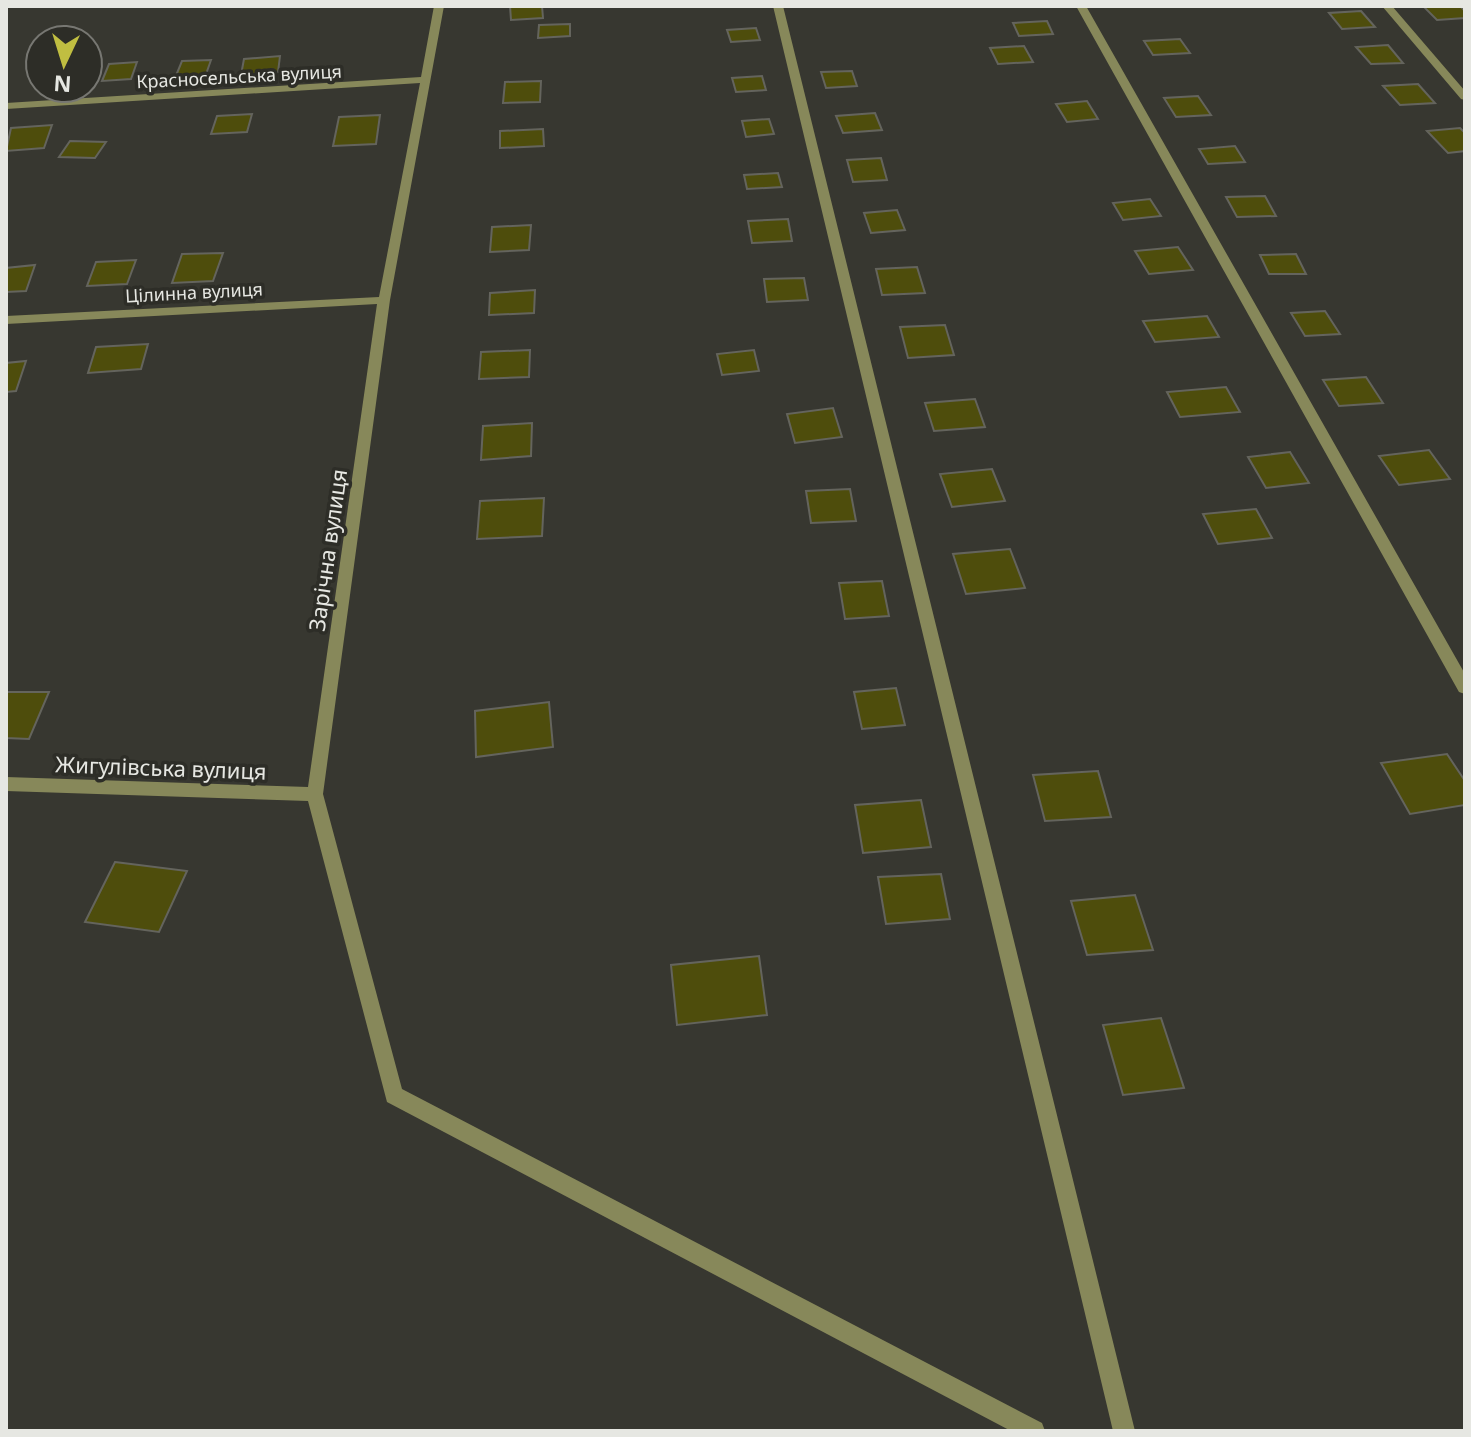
<svg xmlns="http://www.w3.org/2000/svg" width="1471" height="1437" viewBox="0 0 1471 1437" font-family="'Noto Sans',sans-serif">
<style>
.building{fill:#4e4d0c;stroke:#64645d;stroke-width:2}
.lines{fill:none;stroke-linecap:round;stroke-linejoin:round}
.street{fill:#87885a;fill-rule:evenodd}
.labels{text-anchor:middle;dominant-baseline:central;stroke-width:7;stroke-linejoin:round;paint-order:stroke}
.far-street-label{font-size:18px;fill:#e6e7e2;stroke:#2d2d27}
.street-label{font-size:22px;fill:#e6e7e2;stroke:#2d2d27}
</style>
<rect width="100%" height="100%" fill="#373730"/>
<path class="building" d="M510 6H542L543 18 511 20Z
M1460 6 1465 11V18L1437 20 1424 7Z
M1361 11 1375 27 1342 29 1329 13Z
M1047 21 1053 34 1019 36 1013 23Z
M570 24V36L538 38 539 25Z
M756 28 760 40 731 42 727 30Z
M1180 39 1190 53 1153 55 1144 41Z
M1388 45 1403 63 1371 64 1356 47Z
M1024 46 1033 62 998 64 990 48Z
M280 56 278 72 241 75 244 59Z
M211 60 205 77 175 78 182 61Z
M137 62 131 79 102 81 109 64Z
M852 71 857 86 826 88 821 72Z
M762 76 766 90 736 92 732 78Z
M541 81 540 102 503 103 505 82Z
M1418 84 1435 103 1400 105 1383 86Z
M1198 96 1211 115 1176 117 1164 98Z
M1087 101 1098 119 1067 122 1056 104Z
M875 113 882 130 843 133 836 116Z
M252 114 247 132 211 134 217 116Z
M380 115 376 144 333 146 339 117Z
M769 119 774 134 746 137 742 121Z
M52 125 44 148 6 151 11 128Z
M1460 128 1465 133V151L1448 153 1427 131Z
M543 129 544 146 500 148V131Z
M70 141 106 142 95 158 59 157Z
M1235 146 1245 162 1208 164 1199 149Z
M881 158 887 180 853 182 847 160Z
M778 173 782 187 747 189 744 175Z
M1265 196 1276 216 1237 217 1226 197Z
M1150 199 1161 216 1123 220 1113 203Z
M897 210 905 230 871 233 864 213Z
M788 219 792 241 752 243 748 221Z
M531 225 529 250 490 252 492 227Z
M1178 247 1193 270 1149 274 1135 251Z
M223 253 213 281 172 283 182 254Z
M1296 254 1306 274H1269L1260 255Z
M136 260 127 284 87 286 96 262Z
M35 265 26 291 6 292V268Z
M917 267 925 293 882 295 876 269Z
M804 278 808 300 767 302 764 279Z
M535 290 534 313 489 315 490 293Z
M1325 311 1340 334 1305 336 1291 313Z
M1207 316 1219 337 1155 342 1143 321Z
M945 325 954 355 908 358 900 327Z
M148 344 141 369 88 373 96 347Z
M530 350 529 377 479 379 481 352Z
M754 350 759 371 722 375 717 354Z
M26 361 16 391 6 392V363Z
M1366 377 1383 403 1339 406 1323 380Z
M1226 387 1240 412 1180 417 1167 392Z
M975 399 985 427 934 431 925 403Z
M833 408 842 437 795 443 787 414Z
M532 423 531 456 481 460 483 426Z
M1429 450 1450 479 1399 485 1379 456Z
M1290 452 1309 483 1266 488 1248 457Z
M992 469 1005 501 952 507 940 474Z
M850 489 856 521 811 523 806 491Z
M544 498 542 536 477 539 480 501Z
M1256 509 1272 538 1218 544 1203 514Z
M1010 549 1025 588 966 594 953 554Z
M882 581 889 616 845 619 839 583Z
M896 688 905 725 862 729 854 692Z
M6 692H49L29 739 6 738Z
M549 702 553 747 476 757 475 711Z
M1447 754 1465 781V805L1410 814 1381 763Z
M1098 771 1111 817 1045 821 1033 775Z
M921 800 931 847 863 853 855 805Z
M115 862 187 871 159 932 85 922Z
M941 874 950 919 886 924 878 877Z
M1135 895 1153 950 1087 955 1071 901Z
M759 956 767 1015 677 1025 671 965Z
M1161 1018 1184 1088 1123 1095 1103 1025Z"/>
<g class="lines">
<path class="street" d="M434 6H444L390 300 323 794 402 1089 1042 1423 1045 1431H1011L387 1102 308 801 6 791V777L308 787 377 304 6 324V316L379 297 420 83 6 109V103L421 77Z
M773 6H783L1135 1431H1113Z
M1076 6H1086L1465 674V694L1459 692Z
M1382 6H1392L1465 91V100L1461 99Z"/>
</g>
<g class="labels">
<g class="far-street-label">
<text transform="translate(239 76) rotate(-3)">Красносельська вулиця</text>
<text transform="translate(194 292) rotate(-3)">Цілинна вулиця</text>
</g>
<g class="street-label">
<text transform="translate(327 550) rotate(-82)">Зарічна вулиця</text>
<text transform="translate(161 767) rotate(2)">Жигулівська вулиця</text>
</g>
</g>
<rect width="1471" height="1437" fill="none" stroke="#e6e7e2" stroke-width="16"/>
<g transform="translate(64 64) rotate(184)"><circle r="38" fill="#2d2d27" stroke="#777772" stroke-width="2"/>
<path d="M0-6L14 30L0 20L-14 30Z" fill="#c0be41"/>
<text y="-12" font-size="22" font-weight="bold" text-anchor="middle" fill="#e6e7e2">N</text>
</g>
</svg>
